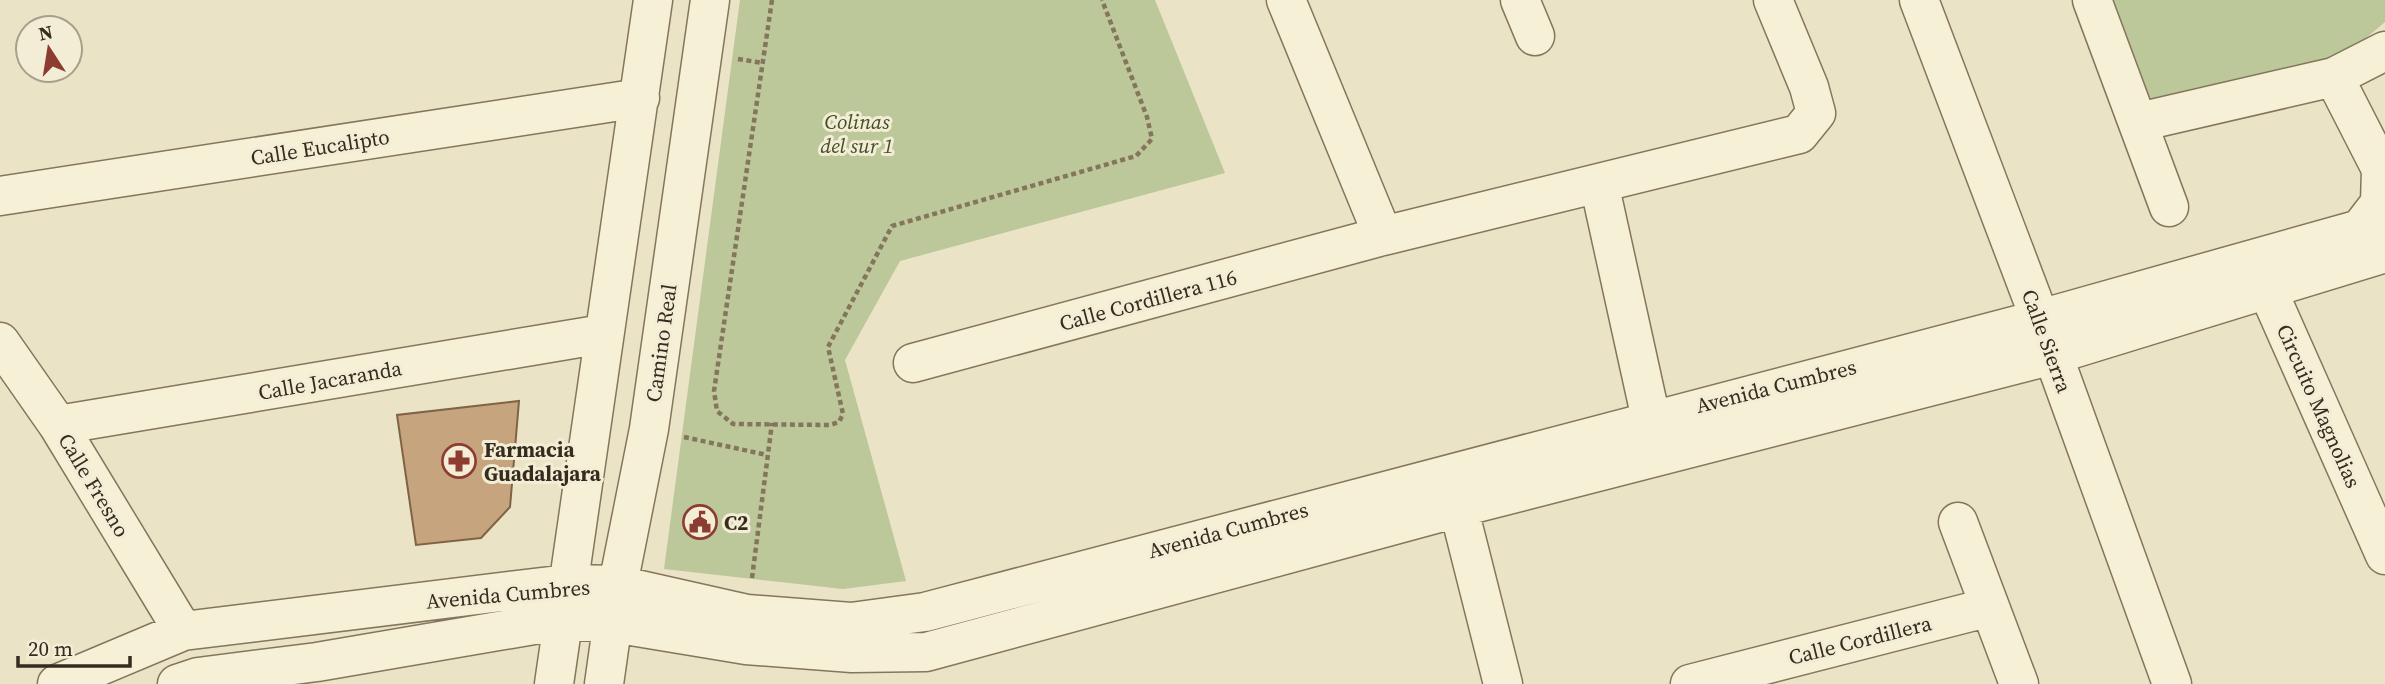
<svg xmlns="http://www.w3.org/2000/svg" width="2385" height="684" viewBox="0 0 2385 684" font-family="'Source Serif 4',serif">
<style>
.green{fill:#bcc79a}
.building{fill:#c5a47e;stroke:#806345;stroke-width:2}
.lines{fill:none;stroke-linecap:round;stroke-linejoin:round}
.minor-casing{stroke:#83765d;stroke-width:41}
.path{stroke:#83765d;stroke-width:4.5;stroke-dasharray:5 3.5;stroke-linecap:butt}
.minor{stroke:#f6f0d7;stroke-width:38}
.labels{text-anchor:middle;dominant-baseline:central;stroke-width:6;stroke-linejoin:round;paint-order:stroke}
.park-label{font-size:21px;font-style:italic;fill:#414f28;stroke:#f2edd4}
.street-label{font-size:21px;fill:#352c1f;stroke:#f2edd4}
.poi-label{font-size:21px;font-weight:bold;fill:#352c1f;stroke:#f2edd4;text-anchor:start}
</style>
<rect width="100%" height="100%" fill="#eae3c5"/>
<path class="green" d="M740 0H1155L1225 173 900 261 845 360 906 581 843 589 664 569Z
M2109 0H2385V22L2359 44 2320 68 2161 105 2143 97Z"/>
<path class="building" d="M519 401 510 507 481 538 416 545 397 415Z"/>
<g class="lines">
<g class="minor-casing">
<path id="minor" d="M1286 0 1383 236
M1520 0 1535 36
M1919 0 2040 319 2172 684
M2092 0 2169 207
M2334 77 2381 169 2380 203 2360 229
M2139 122 2334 77 2385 51
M1599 183 1651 419
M0 196 640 98
M2262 268 2268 291 2385 555
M0 342 58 425 183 631
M913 363 1383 236 1799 134 1816 113 1809 87 1773 0
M58 425 603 334
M1452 482 1503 684
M1958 522 2019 684
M57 684 183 631 567 584 618 585 747 614 851 622 925 612 2040 319 2360 229 2385 216
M177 684 198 677 317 662 563 620 613 623 746 645 852 653 926 652 1461 507 2053 355 2385 253
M554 684 653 0
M604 684 618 585 649 429 710 0
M1690 684 1990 607"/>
</g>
<path class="path" d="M772 0 714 391 717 411 733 424 830 425 839 422 843 414 828 347 892 226 1136 156 1152 139 1147 117 1102 0
M738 59 763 63
M684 437 767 455
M752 578 772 423"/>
<use href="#minor" class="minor"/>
</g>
<defs>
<g id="pharmacy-ring" transform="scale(1.75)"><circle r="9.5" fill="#f2edd4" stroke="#8d3c32" stroke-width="1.5"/><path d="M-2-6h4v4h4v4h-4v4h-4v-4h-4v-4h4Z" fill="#8d3c32"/></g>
<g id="civic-ring" transform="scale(1.75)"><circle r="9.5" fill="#f2edd4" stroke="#8d3c32" stroke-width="1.5"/><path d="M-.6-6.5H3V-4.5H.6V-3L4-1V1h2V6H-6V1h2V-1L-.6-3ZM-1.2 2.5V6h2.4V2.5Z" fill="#8d3c32"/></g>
</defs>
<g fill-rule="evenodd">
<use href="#pharmacy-ring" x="459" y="461"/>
<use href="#civic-ring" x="700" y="522"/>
</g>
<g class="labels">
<g class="park-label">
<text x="857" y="121">Colinas<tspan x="857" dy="24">del sur 1</tspan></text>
</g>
<g class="street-label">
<text transform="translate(320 147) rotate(-9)">Calle Eucalipto</text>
<text transform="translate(1148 300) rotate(-15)">Calle Cordillera 116</text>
<text transform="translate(2047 341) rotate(70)">Calle Sierra</text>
<text transform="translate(661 343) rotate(-82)">Camino Real</text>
<text transform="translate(330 380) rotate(-10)">Calle Jacaranda</text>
<text transform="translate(1776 386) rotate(-14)">Avenida Cumbres</text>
<text transform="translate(2319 406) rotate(66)">Circuito Magnolias</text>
<text transform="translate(94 485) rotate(59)">Calle Fresno</text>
<text transform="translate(1228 530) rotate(-15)">Avenida Cumbres</text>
<text transform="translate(508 594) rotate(-5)">Avenida Cumbres</text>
<text transform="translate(1860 640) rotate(-14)">Calle Cordillera</text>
</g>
<g class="poi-label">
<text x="484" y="449">Farmacia<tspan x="484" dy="24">Guadalajara</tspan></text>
<text x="724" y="522">C2</text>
</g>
</g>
<g transform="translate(49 49) rotate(348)"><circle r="33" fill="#f2edd4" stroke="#a6a08c" stroke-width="2"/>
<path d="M0-5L12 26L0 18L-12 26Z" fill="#8d3c32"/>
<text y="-10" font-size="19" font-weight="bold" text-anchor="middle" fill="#352c1f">N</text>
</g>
<path d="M18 656v10h112v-10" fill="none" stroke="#352c1f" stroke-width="3.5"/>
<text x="28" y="656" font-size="21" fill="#352c1f" stroke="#f2edd4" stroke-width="5" paint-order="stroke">20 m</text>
</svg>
